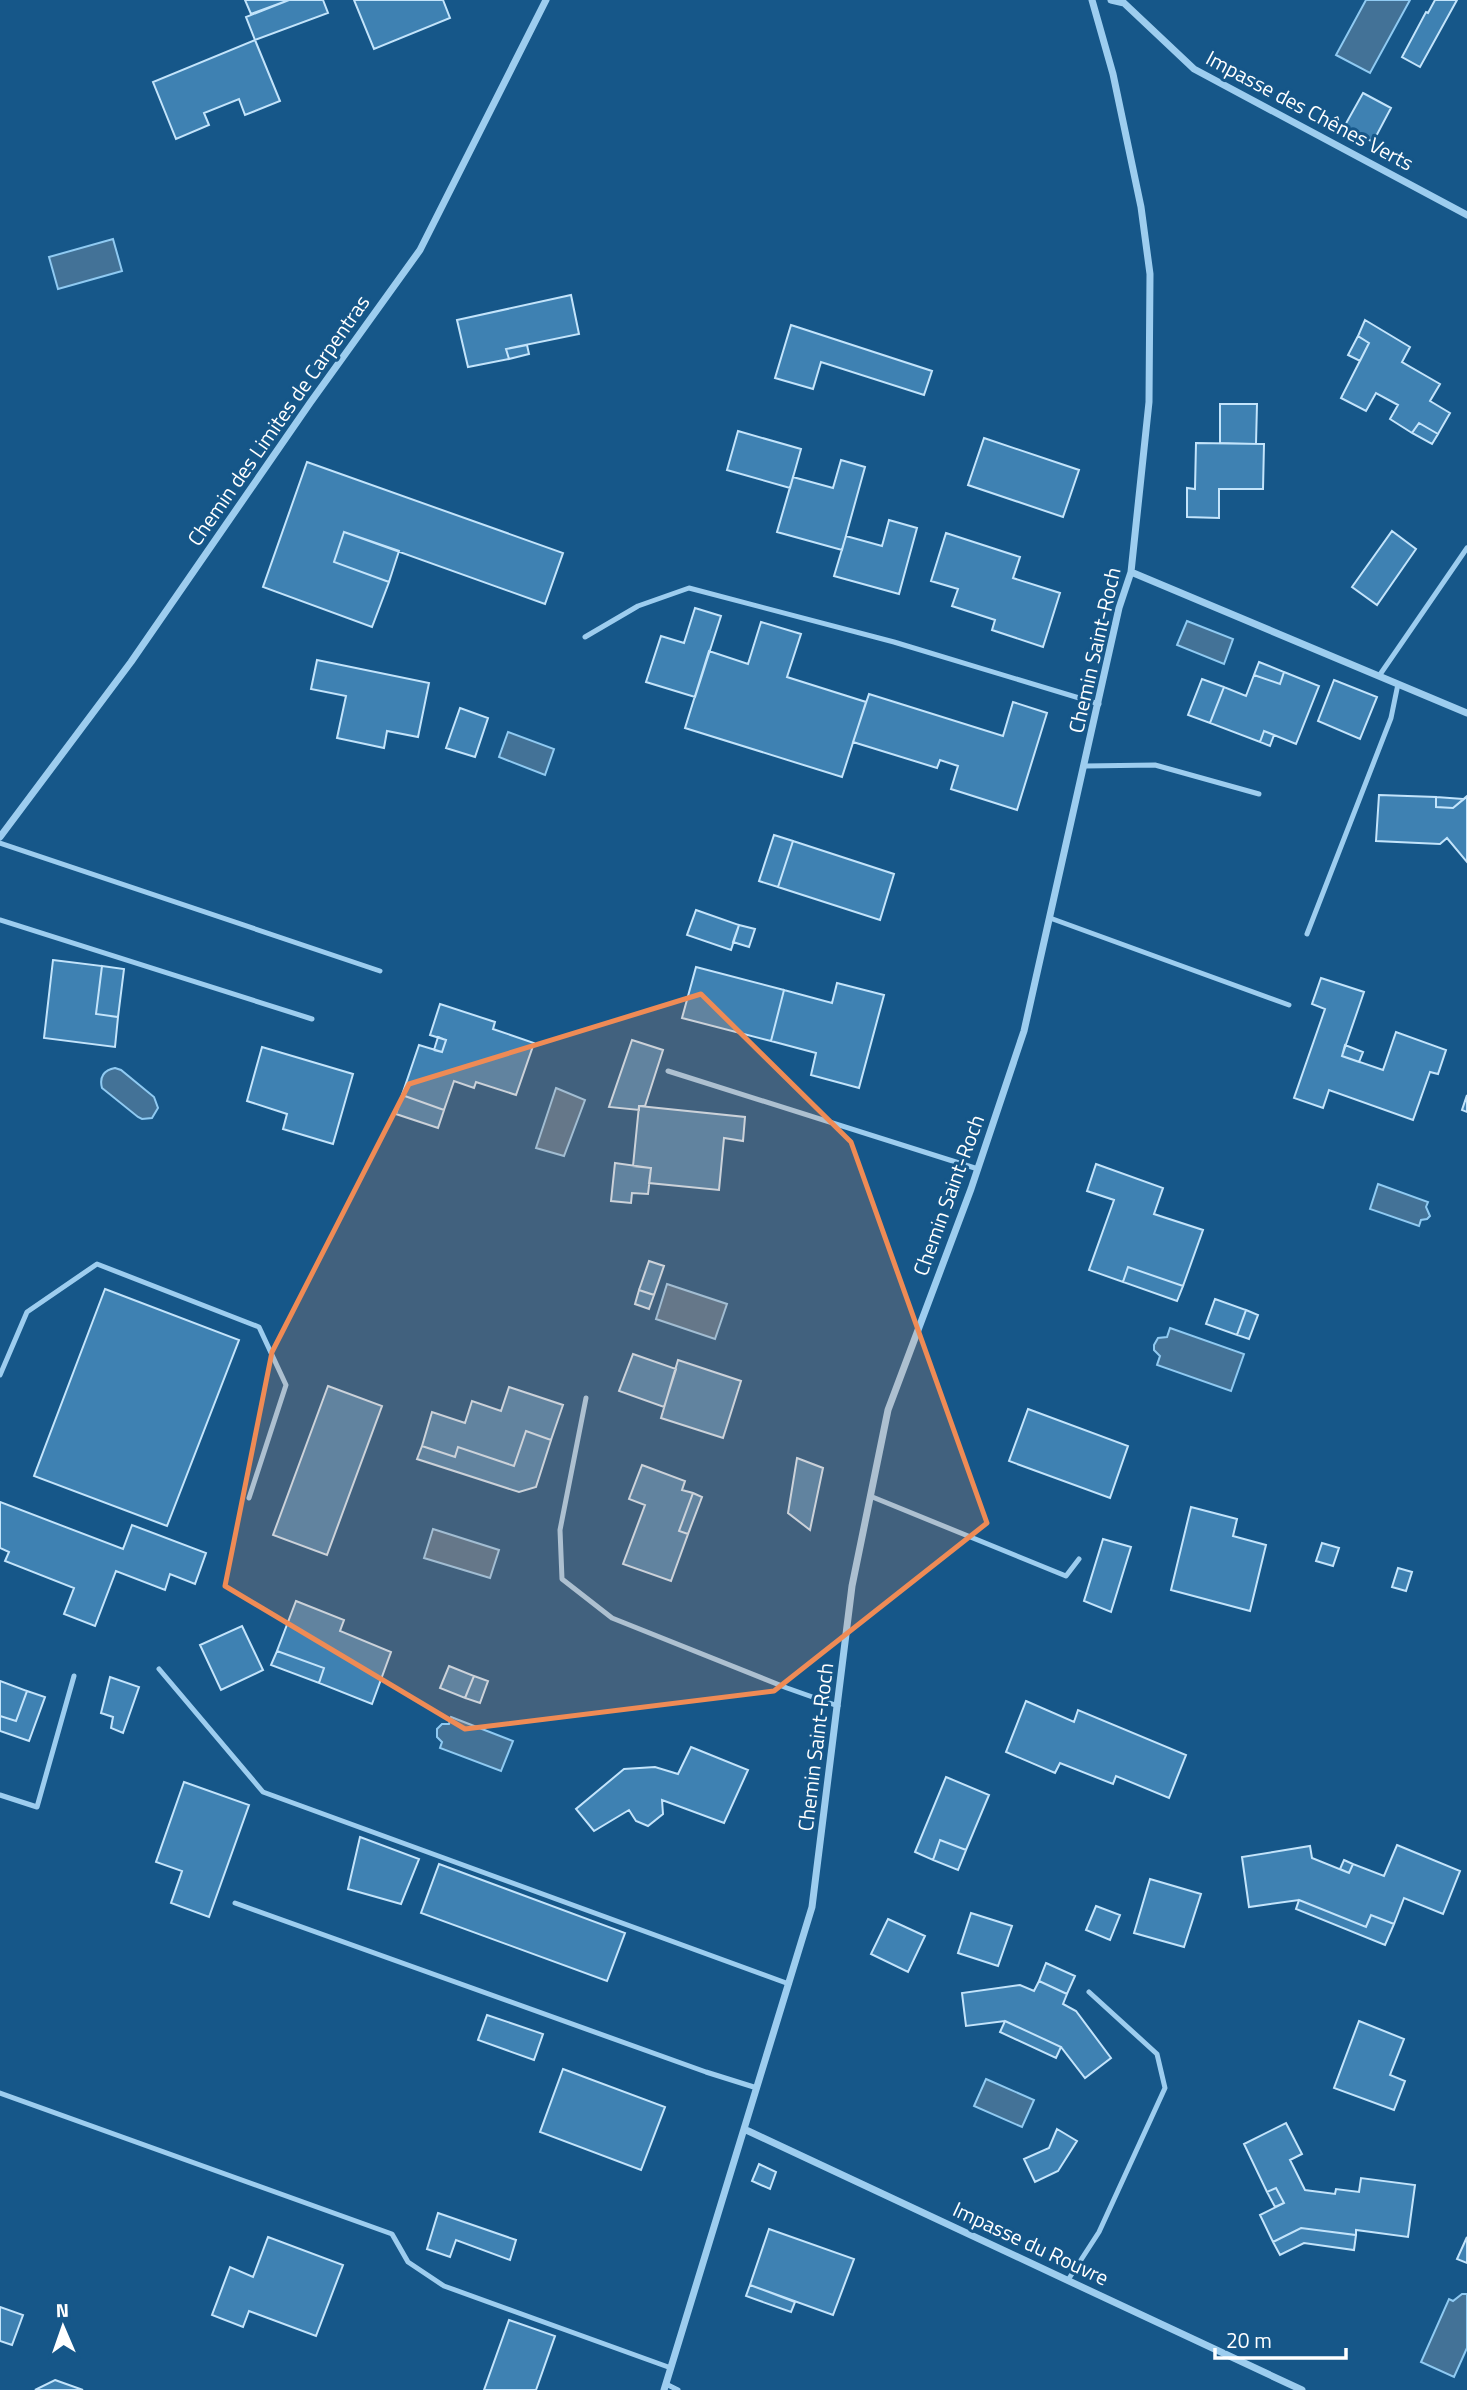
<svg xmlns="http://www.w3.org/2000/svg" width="1467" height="2390" viewBox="0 0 1467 2390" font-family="'Titillium Web',sans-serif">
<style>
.water{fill:#437297;stroke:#8fcaf2;stroke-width:2}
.building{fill:#3e81b2;stroke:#c3e4fb;stroke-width:2}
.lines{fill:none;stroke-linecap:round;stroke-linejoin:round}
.service{stroke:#9dcdef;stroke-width:5}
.minor{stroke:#9dcdef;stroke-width:7}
.marked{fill:#ef8b55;fill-opacity:0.2;stroke:#ef8b55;stroke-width:5;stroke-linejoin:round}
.labels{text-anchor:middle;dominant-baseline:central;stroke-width:6;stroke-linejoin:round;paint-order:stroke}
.street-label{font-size:21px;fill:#fff;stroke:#165789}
</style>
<rect width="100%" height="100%" fill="#165789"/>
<path class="water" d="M1366 0H1410L1370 73 1336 55Z
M113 239 122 271 58 289 49 257Z
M1187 621 1233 639 1224 664 1177 645Z
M508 732 554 749 545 775 499 757Z
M115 1068 121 1070 154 1097 158 1108 152 1118 142 1119 138 1117 102 1088C99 1077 104 1070 115 1068Z
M556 1088 585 1100 564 1156 536 1148Z
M1378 1184 1428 1202 1426 1207 1430 1216 1427 1219 1421 1220 1419 1226 1370 1209Z
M667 1284 727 1304 715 1339 656 1319Z
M1170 1328 1244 1354 1231 1391 1157 1365 1160 1356 1154 1350V1345L1158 1338 1167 1337Z
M433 1529 499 1550 490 1578 424 1558Z
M451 1717 513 1741 501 1771 440 1748 442 1742 437 1737V1729L442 1724H449Z
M986 2079 1034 2100 1022 2127 974 2106Z
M1462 2294H1467V2348L1454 2377 1421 2362 1449 2299 1453 2301Z"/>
<path class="building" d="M245 0H289L251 14Z
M289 0H323L328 13 255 40 246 17Z
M354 0H443L450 18 374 49Z
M1435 0H1457L1420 67 1402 57 1426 12 1428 13Z
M255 40 280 101 245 115 239 99 204 113 209 125 176 139 153 82Z
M1363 93 1391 108 1373 142 1344 127Z
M571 295 579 334 506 349 509 359 468 367 457 320Z
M1365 320 1410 347 1402 362 1440 384 1430 401 1450 413 1438 434 1419 423 1412 433 1390 419 1398 405 1376 393 1366 411 1341 398 1369 343 1358 336Z
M791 325 932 371 924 395 821 362 813 389 775 378Z
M1358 336 1369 343 1360 361 1348 355Z
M527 345 529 354 509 359 506 349Z
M1220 404H1257L1256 444 1220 443Z
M1419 423 1438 434 1432 444 1412 433Z
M738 431 801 449 790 488 727 470Z
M984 438 1079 470 1063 517 968 485Z
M1196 443 1264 444 1263 489H1219V518L1187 517V488L1195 489Z
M841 460 865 467 842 550 777 532 793 477 833 488Z
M307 462 563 553 545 604 344 532 334 562 389 582 372 627 263 587Z
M889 520 917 528 899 594 834 576 846 536 882 546Z
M1392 531 1416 549 1377 605 1352 587Z
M344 532 399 551 389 582 334 562Z
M946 533 1020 557 1013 578 1060 593 1043 647 992 630 995 620 952 606 958 589 931 581Z
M695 608 721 616 695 697 646 682 661 636 684 643Z
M761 622 801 634 787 677 866 702 842 777 685 728 709 651 748 664Z
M317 660 429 683 418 737 387 731 384 748 337 738 346 696 311 689Z
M1259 662 1284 672 1280 684 1254 675Z
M1284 672 1319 686 1296 744 1264 731 1260 742 1210 723 1224 687 1246 696 1254 675 1280 684Z
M1202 679 1224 687 1210 723 1188 715Z
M1334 680 1377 697 1360 739 1318 721Z
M869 694 1003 736 1013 702 1047 713 1017 810 951 789 958 766 940 760 937 768 853 742Z
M460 708 488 718 475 757 446 748Z
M1264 731 1274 735 1270 746 1260 742Z
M1379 795 1436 797V807L1453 808 1467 796V862L1447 838 1440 844 1376 841Z
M1436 797 1464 799 1453 808 1436 807Z
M774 835 793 841 778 887 759 881Z
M793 841 894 874 880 920 778 887Z
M696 910 739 925 731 950 687 935Z
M739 925 755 929 749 947 733 942Z
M53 960 102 966 96 1014 118 1017 115 1047 44 1038Z
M102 966 124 969 118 1017 96 1014Z
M696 967 784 990 771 1041 682 1018Z
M1321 978 1364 992 1342 1056 1383 1070 1396 1032 1446 1050 1438 1074 1430 1072 1413 1120 1329 1090 1323 1108 1294 1098 1325 1009 1312 1004Z
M837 983 884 995 859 1088 811 1075 816 1053 771 1041 784 990 832 1003Z
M440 1004 495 1022 493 1029 534 1043 516 1095 476 1082 474 1088 454 1081 444 1110 402 1095 419 1045 442 1052 446 1040 430 1035Z
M438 1037 446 1040 442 1052 434 1050Z
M632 1040 663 1050 645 1106H639V1110L609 1107Z
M1345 1045 1363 1052 1359 1062 1342 1056Z
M262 1047 353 1074 333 1144 283 1129 287 1114 247 1101Z
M402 1095 444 1110 438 1128 396 1114Z
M1467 1095V1112L1462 1110Z
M639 1106 745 1117 743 1141 724 1138 719 1190 649 1183 651 1168 633 1166Z
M615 1163 651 1168 648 1194 632 1193 631 1203 611 1201Z
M1096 1164 1163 1188 1154 1214 1203 1230 1183 1286 1128 1267 1123 1282 1089 1270 1114 1200 1087 1191Z
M649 1261 664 1266 654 1295 639 1290Z
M1128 1267 1183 1286 1177 1301 1123 1282Z
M105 1289 239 1340 167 1526 34 1476Z
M639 1290 654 1295 649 1309 635 1304Z
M1215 1299 1246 1310 1237 1335 1206 1324Z
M1246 1310 1258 1315 1249 1339 1237 1335Z
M633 1354 676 1369 664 1407 619 1391Z
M678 1360 741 1381 723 1438 661 1418Z
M328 1386 382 1406 327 1555 273 1535Z
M509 1387 563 1405 551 1440 526 1431 514 1466 458 1447 455 1457 422 1446 432 1412 465 1423 472 1401 501 1411Z
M1028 1409 1128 1446 1110 1498 1009 1461Z
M526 1431 551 1440 536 1487 519 1492 417 1459 422 1446 455 1457 458 1447 514 1466Z
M797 1458 823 1468 810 1530 788 1513Z
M642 1465 685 1481 682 1490 693 1493 679 1531 688 1534 671 1581 623 1564 645 1505 629 1499Z
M693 1493 702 1497 688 1534 679 1531Z
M0 1502 123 1549 132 1525 206 1553 195 1584 170 1574 165 1590 116 1571 95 1626 64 1614 74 1588 5 1561 9 1552 0 1548Z
M1191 1507 1237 1519 1233 1536 1266 1545 1250 1611 1171 1590Z
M1103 1539 1131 1547 1111 1612 1084 1601Z
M1322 1543 1339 1548 1333 1566 1316 1561Z
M1398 1568 1412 1572 1406 1591 1392 1587Z
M296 1601 344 1620 340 1631 391 1652 372 1704 319 1683 324 1668 277 1651Z
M242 1626 263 1670 221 1690 200 1645Z
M277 1651 324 1668 319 1683 271 1665Z
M449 1666 474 1676 465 1698 440 1688Z
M474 1676 488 1681 480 1703 465 1698Z
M110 1677 139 1687 123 1733 111 1728 113 1717 101 1713Z
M0 1681 27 1691 16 1721 0 1716Z
M27 1691 45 1697 29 1741 0 1731V1716L16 1721Z
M1026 1701 1074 1722 1078 1710 1186 1755 1169 1798 1116 1776 1113 1784 1060 1763 1055 1773 1006 1752Z
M691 1747 748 1770 724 1823 662 1800 663 1814 648 1826 636 1821 629 1810 594 1831 576 1809 624 1769 655 1767 678 1774Z
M946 1777 989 1795 966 1850 940 1840 933 1860 915 1852Z
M184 1782 249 1805 209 1917 171 1903 182 1871 156 1862Z
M360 1837 419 1859 401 1904 348 1889Z
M940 1840 966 1850 958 1870 933 1860Z
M1397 1845 1460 1871 1443 1914 1404 1898 1394 1924 1371 1915 1366 1927 1299 1900 1249 1907 1242 1857 1310 1846 1312 1858 1349 1873 1353 1864 1384 1876Z
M1344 1860 1353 1864 1349 1873 1340 1869Z
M439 1864 625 1933 607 1981 421 1913Z
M1150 1879 1201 1894 1184 1947 1134 1933Z
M1299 1900 1366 1927 1371 1915 1394 1924 1385 1945 1296 1909Z
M1096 1906 1120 1915 1110 1940 1086 1930Z
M971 1913 1012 1926 998 1966 958 1953Z
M888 1919 925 1936 908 1972 871 1954Z
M1046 1963 1075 1976 1067 1994 1039 1981Z
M1039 1981 1067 1994 1063 2004 1076 2011 1111 2058 1085 2078 1061 2047 1005 2021 966 2026 962 1993 1020 1985 1034 1991Z
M487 2015 543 2034 534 2060 478 2040Z
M1005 2021 1061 2047 1056 2058 1000 2032Z
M1359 2021 1404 2039 1390 2075 1405 2081 1394 2110 1334 2088Z
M563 2069 665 2107 641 2170 540 2132Z
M1286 2123 1302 2154 1290 2160 1305 2190 1335 2194 1336 2189 1359 2192 1361 2178 1415 2185 1408 2237 1356 2230V2235L1301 2228 1273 2242 1260 2215 1284 2203 1276 2188 1267 2192 1244 2144Z
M1057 2129 1077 2141 1058 2171 1035 2182 1024 2159 1049 2148Z
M759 2164 776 2172 770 2189 752 2181Z
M1276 2188 1284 2203 1275 2207 1267 2192Z
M438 2213 516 2240 510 2260 456 2240 450 2257 427 2249Z
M1301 2228 1356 2235 1354 2250 1304 2243 1280 2255 1273 2242Z
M769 2229 854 2259 833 2315 750 2285Z
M268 2237 343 2265 316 2336 249 2311 243 2327 212 2315 230 2267 253 2277Z
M1467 2237V2263L1457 2259Z
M750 2285 795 2302 791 2312 746 2296Z
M0 2307 23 2315 12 2345 0 2341Z
M509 2320 555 2336 536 2390H484Z
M55 2380 83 2390H35Z"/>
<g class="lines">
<path class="service" d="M585 637 638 606 689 588 894 642 1099 704
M1379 676 1467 548
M1085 766 1155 765 1259 794
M0 843 380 971
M1050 918 1289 1005
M0 920 312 1019
M1307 934 1391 718 1398 684
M668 1071 978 1169
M0 1375 27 1312 97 1264 259 1327 286 1385 249 1498
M586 1398 560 1530 562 1579 612 1618 787 1688 838 1706
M870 1496 1066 1576 1079 1559
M159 1669 263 1792 789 1984
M0 1795 37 1807 74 1676
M235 1903 706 2072 757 2088
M0 2093 392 2234 408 2262 444 2286 671 2368
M1068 2280 1099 2232 1165 2088 1157 2054 1089 1992
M666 2384 678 2390"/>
<path class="minor" d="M1111 0 1124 3 1194 69 1467 215
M1131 572 1467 713
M0 837 131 662 310 403 420 250 546 0
M744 2129 1302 2390
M664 2390 812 1907 852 1586 888 1410 971 1189 1024 1031 1119 608 1131 572 1149 402 1150 274 1141 207 1113 74 1092 0"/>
</g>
<path class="marked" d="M701 994 851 1142 987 1523 774 1691 465 1729 225 1586 272 1352 409 1084Z"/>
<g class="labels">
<g class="street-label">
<text transform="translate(1310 110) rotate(28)">Impasse des Chênes Verts</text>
<text transform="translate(278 420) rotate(-55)">Chemin des Limites de Carpentras</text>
<text transform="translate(1094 650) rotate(-77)">Chemin Saint-Roch</text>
<text transform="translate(948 1195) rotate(-70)">Chemin Saint-Roch</text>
<text transform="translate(815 1747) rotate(-83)">Chemin Saint-Roch</text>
<text transform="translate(1031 2243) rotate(25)">Impasse du Rouvre</text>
</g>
</g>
<g transform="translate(63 2327) rotate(358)" stroke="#165789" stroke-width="5" paint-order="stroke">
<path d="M0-5L12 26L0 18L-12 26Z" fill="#ffffff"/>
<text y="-10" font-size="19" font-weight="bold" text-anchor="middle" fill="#ffffff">N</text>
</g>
<path d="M1215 2348v10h131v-10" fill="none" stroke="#ffffff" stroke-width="3.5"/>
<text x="1226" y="2348" font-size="21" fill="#ffffff" stroke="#165789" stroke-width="5" paint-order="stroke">20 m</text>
</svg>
